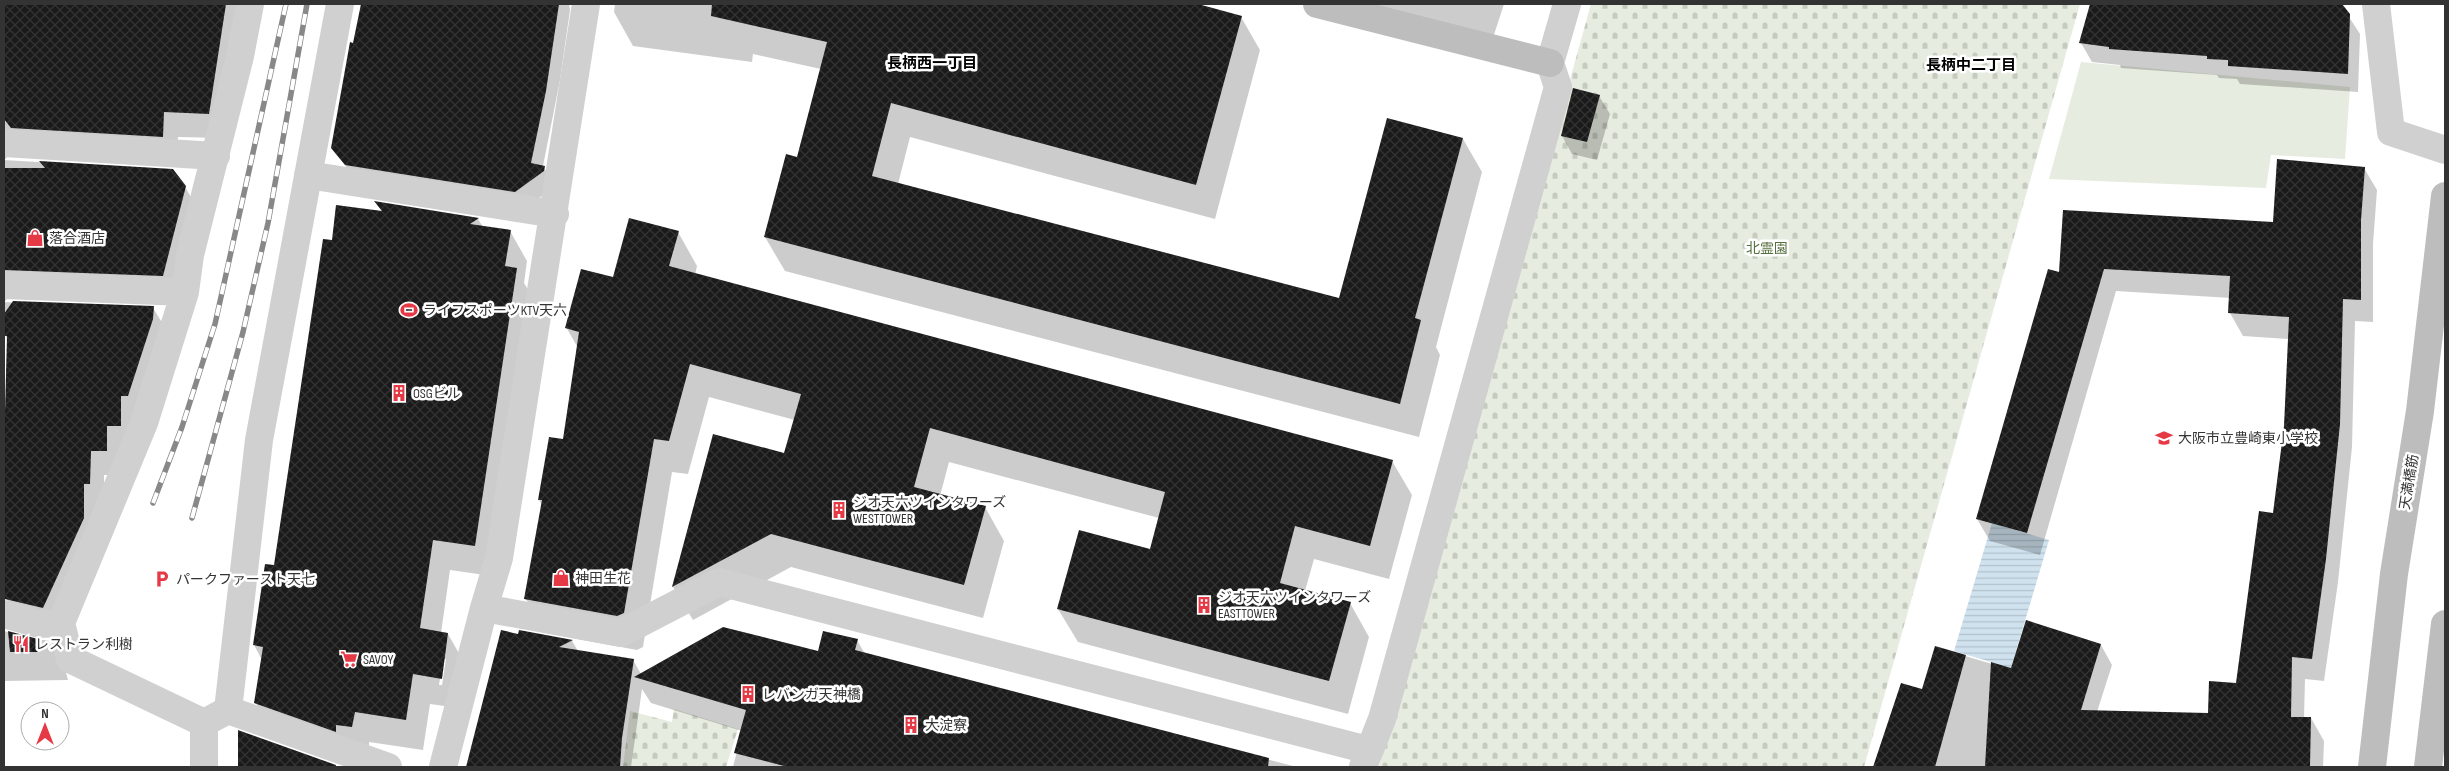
<svg xmlns="http://www.w3.org/2000/svg" width="2449" height="771" viewBox="0 0 2449 771" font-family="'Sofia Sans Condensed','Noto Sans JP',sans-serif">
<style>
.cemetery{fill:url(#cemetery-stones)}
.garden{fill:#e6ecdf}
.water{fill:url(#water-rules)}
.shadow{fill:#0003;fill-rule:evenodd}
.building{fill:url(#building-cross-hatch)}
.lines{fill:none;stroke-linecap:round;stroke-linejoin:round}
.street{stroke:#d0d0d0;stroke-width:28}
.secondary{stroke:#bdbdbd;stroke-width:28}
.rail-casing{stroke:#888;stroke-width:5.5}
.rail{stroke:#fff;stroke-width:4;stroke-dasharray:11;stroke-linecap:butt}
.labels{text-anchor:middle;dominant-baseline:central;stroke-width:5;stroke-linejoin:round;paint-order:stroke}
.poi-label{font-size:14px;fill:#333;stroke:#fff;text-anchor:start}
.park-label{font-size:14px;fill:#56703f;stroke:#fff}
.street-label{font-size:14px;fill:#333;stroke:#fff}
.neighbourhood-label{font-size:15px;font-weight:bold;fill:#000;stroke:#fff}
</style>
<defs>
<pattern id="cemetery-stones" width="16" height="16" patternUnits="userSpaceOnUse" patternTransform="scale(1.25)"><rect width="16" height="16" fill="#e6ecdf"/><path d="M2 7V4a2 2 0 0 1 4 0v3zM10 15v-3a2 2 0 0 1 4 0v3z" fill="#c6cbc0"/></pattern>
<pattern id="water-rules" width="6" height="5" patternUnits="userSpaceOnUse" patternTransform="scale(1.25)"><rect width="6" height="5" fill="#cfe2ee"/><path d="M0 2.5h6" fill="none" stroke="#b2c2cd"/></pattern>
<pattern id="building-cross-hatch" width="8" height="8" patternUnits="userSpaceOnUse" patternTransform="scale(1.25)"><rect width="8" height="8" fill="#1a1a1a"/><path d="M0 0l8 8M0 8l8-8" fill="none" stroke="#333"/></pattern>
</defs>
<rect width="100%" height="100%" fill="#fff"/>
<path class="cemetery" d="M1591 4H2080L1864 767H1379Z
M674 709 738 729 726 767H623L630 711 672 722Z"/>
<path class="garden" d="M2081 62 2350 87 2345 159 2271 155 2266 188 2049 179Z"/>
<path class="water" d="M1992 523 2049 540 2011 668 1954 651Z"/>
<path class="shadow" d="M4 4H245L223 138 178 137 176 161 11 154 4 160 172 170 185 187 200 212 176 300 10 296 4 302 153 308 168 332 120 475H104V508L57 632 21 623 6 598 4 566H6L8 341 4 331Z
M362 4H569L570 10 560 80 543 166 554 184 553 188 525 208 356 182 333 147Z
M615 4H1193L1241 17 1260 50 1215 219 910 137 898 184 1340 300 1463 139 1482 172 1436 347 1440 355 1419 437 785 271 765 237 798 158 821 69 753 54 752 62 633 46 614 12Z
M1361 4H1504L1489 50Z
M2092 4H2346L2342 6 2360 34 2358 92 2240 84 2237 79 2219 78 2217 75 2121 68 2120 65 2092 62 2081 43Z
M1599 96 1610 114 1597 160 1572 154 1562 136Z
M2364 168 2377 190 2373 244V322L2355 321 2352 447 2338 582 2324 681 2305 679 2304 718H2311L2324 741 2323 767H2075L2081 719 2067 716 2053 767H1875L1884 736 1923 690 1935 647 2012 670 2101 645 2112 665 2097 712 2209 714 2237 684 2274 514 2285 426 2289 339 2243 336 2230 313 2231 298 2116 291 2040 555 1990 541 1977 519 2060 273 2274 224Z
M377 203 478 219 483 227 510 231 527 261 524 283 534 300 492 576 450 570 441 633 448 634 465 664 459 708 430 704 423 750 369 742V767L273 733 255 702 262 660 254 645 266 565 275 566 333 242 382 212ZM443 659H446L442 685H439Z
M678 232 697 266 695 275 1392 461 1412 495 1389 579 1314 559 1305 591 1350 603 1369 637 1348 714 1078 642 1058 609 1151 550 1159 518 949 462 940 496 985 507 1004 541 983 618 791 567 693 620 673 587 714 435 785 454 795 420 709 397 688 474 672 472 643 647 637 650 545 633 526 599 542 505 539 500 564 440 578 348 566 327 614 279Z
M4 631 35 640H48L65 669 68 680 4 681Z
M520 632 572 641 578 651 633 660 641 674 819 653 857 640 865 654 1297 767H733L742 731 651 703 642 689 631 767H468L484 699Z
M240 732 338 767H239Z"/>
<path class="building" d="M4 4H226L209 114 164 112 163 137 11 128 4 119Z
M361 4H559L546 91 531 163 545 166 544 171 515 192 345 165 331 148 350 42 353 43Z
M712 4H1198L1242 16 1196 185 891 103 872 176 1339 298 1387 118 1463 138 1415 318 1421 320 1400 404 764 237 786 154 797 157 827 42 711 16Z
M2090 4H2342L2350 14 2348 74 2228 66V60L2207 59V56L2109 49V47L2079 43Z
M1573 88 1600 95 1587 142 1561 136Z
M2277 159 2365 167 2361 220V300L2343 299 2340 424 2326 559 2312 659 2292 657 2291 717H2311L2310 767H1985L1991 662 2011 668 2026 620 2101 644 2081 710 2208 713 2209 681 2236 683 2259 511 2273 513 2284 426 2289 317 2228 313 2230 276 2104 269 2027 533 1976 519 2048 269 2059 272 2063 210 2273 222Z
M39 161 173 169 186 186 163 276 4 270 5 168H45Z
M374 201 479 218 470 224 511 230 505 266 517 268 475 546 433 540 420 628 448 633 442 679 413 674 406 720 355 712 352 727 336 725V732L254 703 263 647 253 645 265 564 274 565 323 239 332 240 336 205 382 211Z
M629 218 679 231 669 266 1393 460 1370 546 1295 526 1280 583 1351 602 1329 681 1057 609 1079 530 1150 549 1165 492 930 428 914 487 986 506 964 585 771 534 672 587 713 434 784 453 801 394 690 364 669 441 654 439 624 613 617 616 524 599 542 500H538L549 437 563 439 579 332 565 328 581 269 613 277Z
M13 301 154 306 153 319 128 396H121V426H107V451H91L90 484H84V518L43 608 5 599 4 450 7 336H4V314Z
M723 627 818 651 823 631 858 639 855 650 1269 758 1268 767H788L734 753 746 710 634 677Z
M501 630 518 634 519 630 573 640 559 647 634 659 622 738 620 767H466Z
M8 631 38 639V652H10Z
M1935 646 1966 655 1935 767H1873L1901 683 1922 689Z
M238 730 336 765V767H238Z"/>
<g class="lines">
<path class="street" d="M2376 4 2391 132 2445 150
M4 143 216 156
M308 175 555 214
M4 285 185 292
M484 608 621 633 719 582 1368 750
M4 614 39 624 61 623
M228 710 388 767
M204 723 70 659 61 623 144 423 185 292 190 255 240 56 250 4
M204 723 228 710 259 440 340 4
M204 767V723
M443 767 484 608 499 558 586 4
M1363 767 1382 719 1558 87 1550 63 1567 4"/>
<path class="secondary" d="M1317 4 1550 63
M2372 767 2394 574 2420 411 2445 196
M2428 767 2445 624"/>
<g class="rail-casing">
<path id="rail" d="M153 503 182 427 215 324 286 4
M192 518 243 332 268 223 307 4"/>
</g>
<use href="#rail" class="rail"/>
</g>
<defs>
<g id="shop-bare" transform="scale(1.35)"><path d="M-5-2.5h2.3a2.7 3.5 0 0 1 5.4 0H5L5.5 6h-11ZM-1.5-2.5h3a1.5 2.3 0 0 0-3 0Z" fill="#e63946" stroke="#fff" stroke-width="2.5" paint-order="stroke"/></g>
<g id="stadium-bare" transform="scale(1.35)"><path d="M0-5a6.5 5 0 1 0 0 10a6.5 5 0 1 0 0-10ZM-3.5-1.8h7v3.6h-7Z" fill="#e63946" stroke="#fff" stroke-width="2.5" paint-order="stroke"/></g>
<g id="building-bare" transform="scale(1.35)"><path d="M-4-6H4V6H1V3H-1V6H-4ZM-2.5-4.3h1.7v1.8h-1.7ZM.8-4.3h1.7v1.8H.8ZM-2.5-1h1.7V.8h-1.7ZM.8-1h1.7V.8H.8Z" fill="#e63946" stroke="#fff" stroke-width="2.5" paint-order="stroke"/></g>
<g id="school-bare" transform="scale(1.35)"><path d="M0-5L7-2L0 1L-7-2ZM-4 1L0 2.5L4 1V4Q0 6-4 4Z" fill="#e63946" stroke="#fff" stroke-width="2.5" paint-order="stroke"/></g>
<g id="parking-bare" transform="scale(1.35)"><path d="M-3.5-5.5H1a3.5 3.5 0 0 1 0 7H-1V5.5H-3.5ZM-1-3.4V-.6H.8a1.4 1.4 0 0 0 0-2.8Z" fill="#e63946" stroke="#fff" stroke-width="2.5" paint-order="stroke"/></g>
<g id="restaurant-bare" transform="scale(1.35)"><path d="M-5-6h1v4h1v-4h1v4h1v-4h1v5L-1.5 .5V6h-2V.5L-5-1ZM5-6V6H3V1.5H1.5Q1.5-4 5-6Z" fill="#e63946" stroke="#fff" stroke-width="2.5" paint-order="stroke"/></g>
<g id="supermarket-bare" transform="scale(1.35)"><path d="M-6-5.5h2.5l.6 2H6L4.5 2H-2.5L-4.4-4H-6ZM-1.5 3.2a1.3 1.3 0 1 0 .1 0ZM3 3.2a1.3 1.3 0 1 0 .1 0Z" fill="#e63946" stroke="#fff" stroke-width="2.5" paint-order="stroke"/></g>
</defs>
<g fill-rule="evenodd">
<use href="#shop-bare" x="35" y="238"/>
<use href="#stadium-bare" x="409" y="310"/>
<use href="#building-bare" x="399" y="393"/>
<use href="#school-bare" x="2164" y="438"/>
<use href="#building-bare" x="839" y="510"/>
<use href="#shop-bare" x="561" y="578"/>
<use href="#parking-bare" x="162" y="579"/>
<use href="#building-bare" x="1204" y="605"/>
<use href="#restaurant-bare" x="21" y="644"/>
<use href="#supermarket-bare" x="349" y="659"/>
<use href="#building-bare" x="748" y="694"/>
<use href="#building-bare" x="911" y="725"/>
</g>
<g class="labels">
<g class="poi-label">
<text x="49" y="238">落合酒店</text>
<text x="423" y="310">ライフスポーツKTV天六</text>
<text x="413" y="393">OSGビル</text>
<text x="2178" y="438">大阪市立豊崎東小学校</text>
<text x="853" y="502">ジオ天六ツインタワーズ<tspan x="853" dy="16">WESTTOWER</tspan></text>
<text x="575" y="578">神田生花</text>
<text x="176" y="579">パークファースト天七</text>
<text x="1218" y="597">ジオ天六ツインタワーズ<tspan x="1218" dy="16">EASTTOWER</tspan></text>
<text x="35" y="644">レストラン利樹</text>
<text x="363" y="659">SAVOY</text>
<text x="762" y="694">レバンガ天神橋</text>
<text x="925" y="725">大淀寮</text>
</g>
<g class="park-label">
<text x="1767" y="248">北霊園</text>
</g>
<g class="street-label">
<text transform="translate(2409 482) rotate(-81)">天満橋筋</text>
</g>
<g class="neighbourhood-label">
<text x="932" y="63">長柄西一丁目</text>
<text x="1971" y="65">長柄中二丁目</text>
</g>
</g>
<rect width="2449" height="771" fill="none" stroke="#333333" stroke-width="10"/>
<g transform="translate(45 726)"><circle r="24" fill="#ffffff" stroke="#adadad"/>
<path d="M0-4L9 19L0 12L-9 19Z" fill="#e63946"/>
<text y="-8" font-size="14" font-weight="bold" text-anchor="middle" fill="#333333">N</text>
</g>
</svg>
